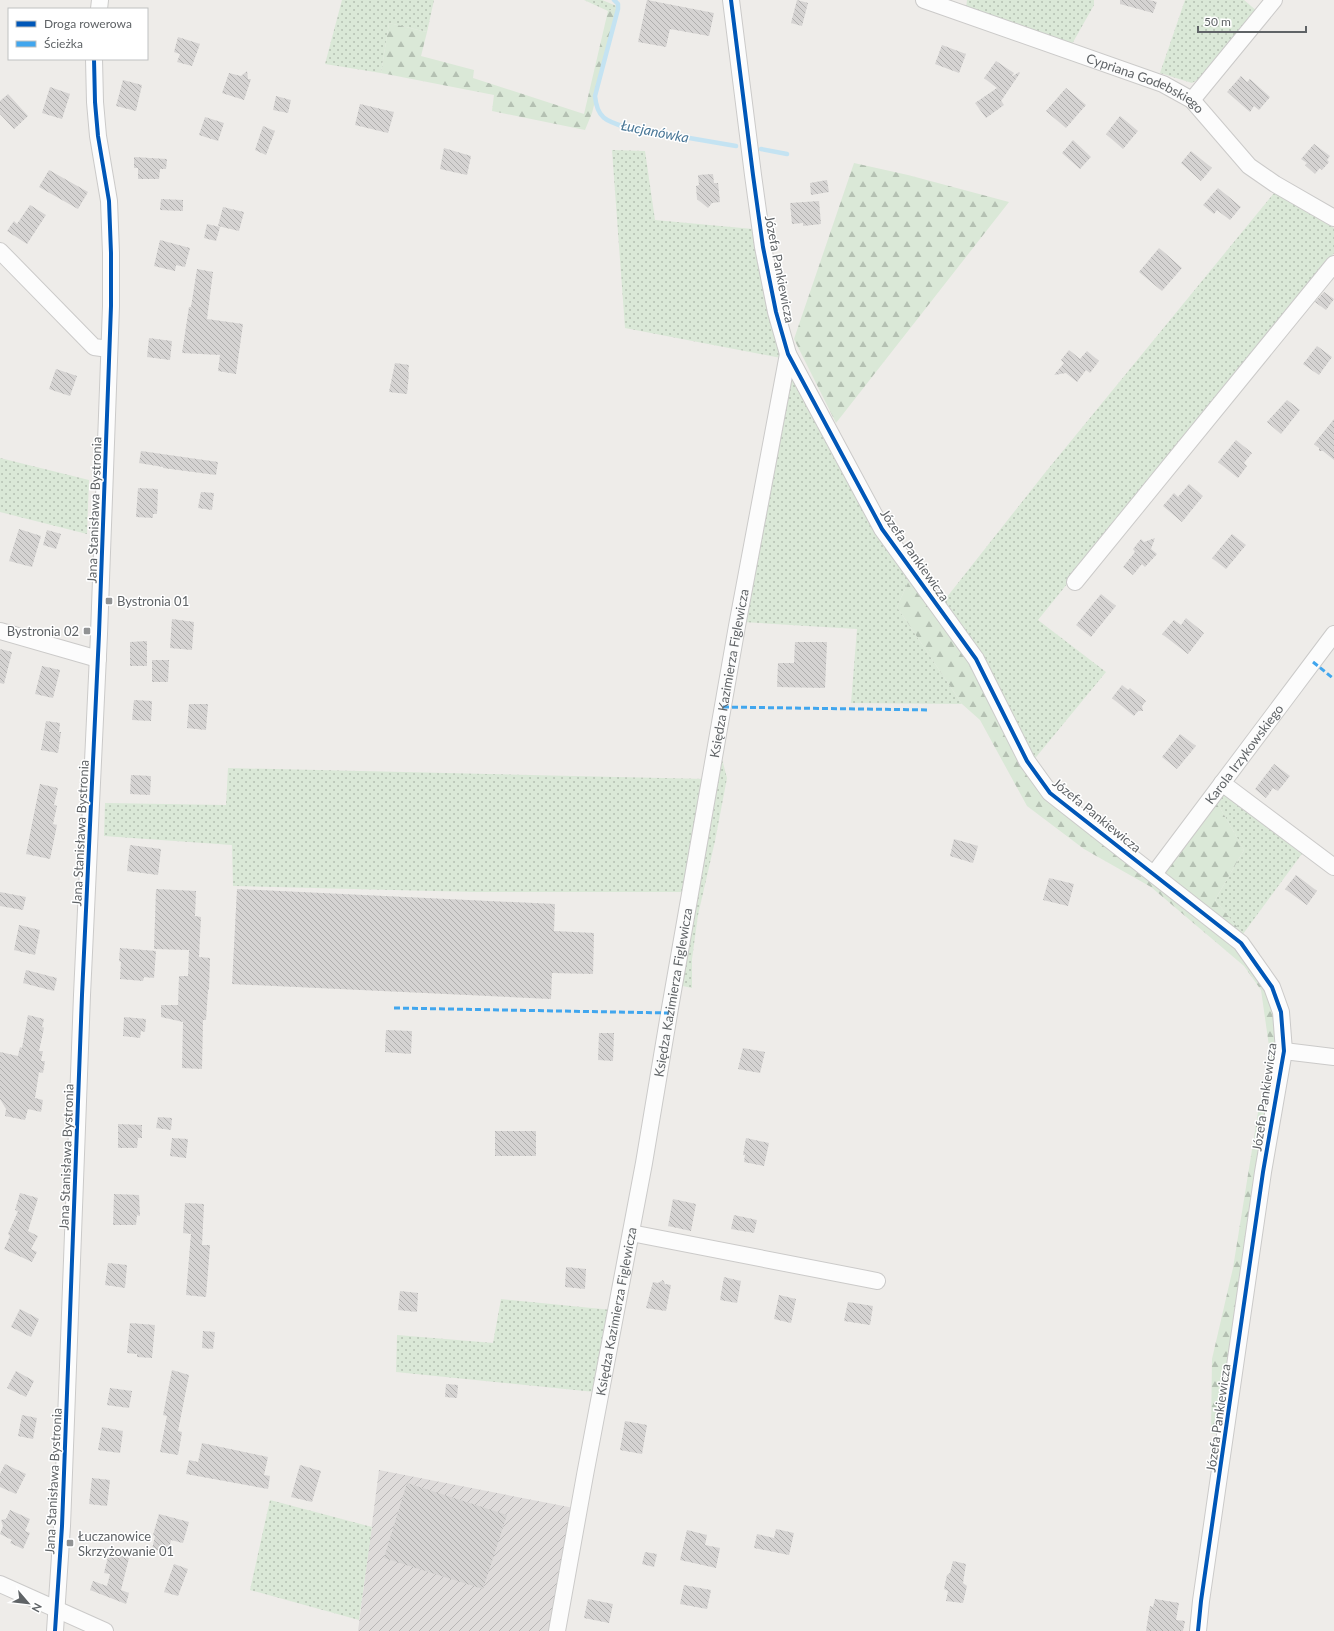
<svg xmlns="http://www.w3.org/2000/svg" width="1334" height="1631" viewBox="0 0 1334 1631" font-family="Lato,sans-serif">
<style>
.industrial{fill:url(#industrial-furrows)}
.grass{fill:url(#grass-dots)}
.forest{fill:url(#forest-firs)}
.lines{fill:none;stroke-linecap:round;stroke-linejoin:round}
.stream{stroke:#c4e3f2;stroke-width:4.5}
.building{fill:url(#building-back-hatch)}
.minor-casing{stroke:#cbcac9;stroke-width:18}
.minor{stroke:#fcfcfc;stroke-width:16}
.quiet{stroke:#41a6ee;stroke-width:3;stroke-dasharray:6 3;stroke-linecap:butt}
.cycleway-casing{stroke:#fff;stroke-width:6}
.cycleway{stroke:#0057b8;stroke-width:4}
.poi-dot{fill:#919394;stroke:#fff;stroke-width:1.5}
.labels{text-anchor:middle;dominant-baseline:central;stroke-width:3;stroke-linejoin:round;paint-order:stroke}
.street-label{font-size:13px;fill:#5f6366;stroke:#fff}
.poi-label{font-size:13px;fill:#5f6366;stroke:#fff;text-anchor:start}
.water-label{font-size:14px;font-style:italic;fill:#487696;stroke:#fff}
</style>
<defs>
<pattern id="industrial-furrows" width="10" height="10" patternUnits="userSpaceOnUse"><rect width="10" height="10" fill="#dedbda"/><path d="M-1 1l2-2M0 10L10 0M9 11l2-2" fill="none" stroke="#b7b5b5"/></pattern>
<pattern id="grass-dots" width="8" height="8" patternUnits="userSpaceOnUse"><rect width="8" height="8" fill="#dae8d7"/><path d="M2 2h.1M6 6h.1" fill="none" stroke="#b4c0b2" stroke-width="1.8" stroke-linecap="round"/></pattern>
<pattern id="forest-firs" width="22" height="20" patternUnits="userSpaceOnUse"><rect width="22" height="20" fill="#dae8d7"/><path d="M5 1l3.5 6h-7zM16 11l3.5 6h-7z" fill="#b4c0b2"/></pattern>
<pattern id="building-back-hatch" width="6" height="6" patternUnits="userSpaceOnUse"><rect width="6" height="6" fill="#d5d3d2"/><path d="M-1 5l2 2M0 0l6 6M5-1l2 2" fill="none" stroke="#b0afae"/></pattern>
</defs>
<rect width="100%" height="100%" fill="#eeece9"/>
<path class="industrial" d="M379 1470 574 1508 551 1631H358Z"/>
<path class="grass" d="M342 0H434L427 32 389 23 381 73 325 64Z
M584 0H602L619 7 608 11Z
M967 0H1094V5L1072 44 966 9Z
M1185 0H1244L1258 12 1208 73 1192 83 1160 73Z
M612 150 645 151 655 220 753 229 781 358 625 328Z
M1274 193 1334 228V253L1038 620 1106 672 1032 762 943 602 1044 474Z
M789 368 911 576 897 607 962 704 851 703 857 629 743 622Z
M0 458 89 480 87 534 0 512Z
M719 748 727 778 715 841 698 915 692 959V988L678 985Z
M228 768 706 779 692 853 682 892H474L233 886 232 845 104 836 105 803 226 805Z
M1220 795H1226L1304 851 1243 934 1215 900 1244 850 1215 799Z
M501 1299 612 1310 595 1392 396 1372 397 1335 493 1343Z
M270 1500 372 1527 359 1620 250 1590Z"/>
<path class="forest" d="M619 7 592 113 585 130 492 111 494 95 381 73 389 23 427 32 421 56 474 70 473 78 584 114 608 11Z
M854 163 908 175 1009 202 836 423 794 339Z
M911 576 972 664 1041 792 1238 945 1269 990 1278 1018V1060L1221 1436 1211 1433 1212 1359 1233 1268 1259 1106 1271 1060 1261 990 1244 966 1151 887 1084 849 1027 806 980 720 962 704 897 607Z
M1215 799 1244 850 1215 900 1243 934 1159 873Z"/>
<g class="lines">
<path class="stream" d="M614 0 618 4V9L595 96C597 118 606 121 625 127L736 146
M761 149 787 154"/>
</g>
<path class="building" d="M647 0 714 13 709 36 670 29 666 47 638 42Z
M797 0 808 3 802 26 791 23Z
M1120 0H1149L1157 2 1153 13 1120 4Z
M178 37 200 44 192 66 177 62 180 54 174 52Z
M942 45 966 54 959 73 935 64Z
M996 61 1014 73 1011 77 1019 72 1020 73 1001 101 1004 105 986 118 975 103 997 88 984 78Z
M247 71 248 79H251L244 100 222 93 229 73 241 76Z
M1241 76 1247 82 1250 79 1270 97 1259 110 1254 106 1250 112 1227 92Z
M123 80 142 85 136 111 116 106Z
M50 87 70 94 62 119 42 113Z
M1066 88 1086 105 1066 128 1046 111Z
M8 94 28 116 14 129 0 114V101Z
M276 96 291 100 288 113 273 110Z
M360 104 394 112 388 133 355 125Z
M1120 116 1138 131 1123 149 1106 134Z
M205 117 224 123 218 141 199 135Z
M263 126 275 131 266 155 255 150Z
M1073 140 1091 157 1080 169 1062 153Z
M1314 144 1330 156 1327 160 1329 162 1322 170 1320 168 1315 174 1305 165 1307 163 1301 159Z
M444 148 471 156 467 175 440 169Z
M1191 151 1212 168 1201 181 1181 163Z
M134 157 167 159 166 169H160L159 179H138V168H134Z
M49 170 88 192 78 209 39 187Z
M713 174 714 183H718L720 202 712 203 708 208 697 199 696 186 699 185 698 175Z
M827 180 829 192 811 195 810 183Z
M1218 188 1241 207 1230 220 1217 210 1214 214 1203 205Z
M161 199 183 200V211L160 210Z
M819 201 821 224 803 226V223L792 224 790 203Z
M30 205 46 215 27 244 7 231 14 221 17 224Z
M223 207 244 212 239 231 218 226Z
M207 224 220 227 216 241 204 238Z
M160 240 190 248 185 267 176 265 175 271 154 266Z
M1159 248 1182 268 1162 291 1139 272Z
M197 269 213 272 207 319 243 324 236 374 218 371 220 355 182 353 189 307H191Z
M1324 292 1334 299 1326 310 1315 302Z
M149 338 172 341 170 360 147 357Z
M1317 346 1332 357 1319 375 1303 364Z
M1069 350 1080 359 1087 351 1099 361 1090 373 1086 370 1077 382 1066 373 1054 375 1064 363 1061 360Z
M395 363 409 365 408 372 409 373 407 394 389 392Z
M56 369 77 376 70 396 49 389Z
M1287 400 1300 410 1281 434 1267 422Z
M1334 419V460L1323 451H1319V448L1314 444Z
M1236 440 1252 453 1244 463 1247 466 1238 478 1218 462Z
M141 451 218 462 216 475 163 468V467L139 463Z
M1189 484 1203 496 1182 522 1163 506 1174 493 1178 497Z
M138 488 158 489 157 514H153V518L136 517Z
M201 492 214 493 212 510 198 508Z
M19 529 41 536 32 567 9 561Z
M47 530 61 534 56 549 43 545Z
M1232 534 1246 545 1226 569 1212 558Z
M1155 538 1151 549 1157 554 1145 567 1142 564 1133 575 1123 567 1135 552 1133 549 1141 539 1144 542Z
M1101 594 1116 606 1091 637 1076 625Z
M1186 618 1204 633 1188 654 1162 634 1174 620 1181 625Z
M172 619 194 622 192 650 170 648Z
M147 641V666H130V642Z
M795 642H827L825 688 777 687 778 663H794Z
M0 649 12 652 4 684 0 683Z
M152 660H169L168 682H152Z
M42 666 60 670 53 698 35 694Z
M1122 685 1128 690 1130 688 1146 701 1142 706 1143 711H1138L1134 716 1112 698Z
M134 700 152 701 151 721 132 720Z
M189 704H208L206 730 187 728Z
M46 721 60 723 59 732H61L58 753 41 750Z
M1180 734 1196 746 1177 769 1162 757Z
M1274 764 1290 776 1278 791 1273 788 1266 798 1255 789Z
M131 775 151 776 150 795 130 794Z
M40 784 58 788 54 805 57 806 53 824 57 825 50 859 26 854Z
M954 839 978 846 973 863 950 856Z
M130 845 161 849 158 875 127 871Z
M1296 875 1317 891 1307 905 1285 889Z
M1049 878 1074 884 1068 906 1043 900Z
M156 889 196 891 195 916 201 917 199 957 210 958 209 990H208L206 1020H203L202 1069 182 1068 183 1022 161 1017V1005H178L179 976H188L189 950 154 949Z
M237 889 555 904 554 931 594 933 593 974 552 973 551 999 232 984Z
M0 892 26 897 23 910 0 906Z
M19 925 40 930 35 955 14 950Z
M120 948 156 951 154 978 144 977 143 981 120 979 121 962 119 961Z
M26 970 57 978 54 991 23 983Z
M28 1015 44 1019 42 1027 44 1028 39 1051H43L41 1061H45L43 1073 39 1072 35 1098 43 1100 41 1112 28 1109 25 1120 5 1116 6 1109 0 1099V1052L18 1056 20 1047 22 1048Z
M124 1017 146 1019 145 1032 141 1031 140 1038 123 1036Z
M386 1030 412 1031 411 1054 385 1052Z
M599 1033H614L613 1061 598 1060Z
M743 1048 765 1052 760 1073 738 1069Z
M158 1117 172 1118 171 1130 156 1128Z
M118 1124 142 1125V1138H138L137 1148H118Z
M495 1131H536V1156H495Z
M172 1138 188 1139 186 1158 170 1156Z
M746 1138 769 1143 764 1166 744 1162 745 1155H743Z
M20 1193 38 1198 28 1231 38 1236 31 1249 37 1252 32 1262 4 1249 10 1236 8 1234 18 1211 15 1210Z
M114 1194 139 1195 140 1216 137 1215 136 1225H113Z
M673 1199 696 1204 691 1231 668 1226Z
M185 1203 204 1204 202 1245H210L206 1297 186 1295 191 1234 183 1233Z
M734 1215 757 1220 754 1233 731 1229Z
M108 1263 127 1265 125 1288 105 1285Z
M566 1267 586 1269 585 1289 565 1287Z
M724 1277 741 1281 737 1303 720 1300Z
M663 1280 665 1284 671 1285 666 1311 646 1308 653 1282 658 1283Z
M400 1291 418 1293 417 1312 398 1310Z
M779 1295 796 1299 791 1323 774 1319Z
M848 1302 873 1306 870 1325 844 1321Z
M20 1309 39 1319 31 1337 11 1327Z
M130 1323 155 1325 152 1358 137 1357V1354L127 1353Z
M203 1331 215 1332 213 1349 202 1348Z
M172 1370 189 1375 178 1431 182 1432 178 1455 160 1452 167 1416 163 1415Z
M16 1371 34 1381 26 1397 7 1388Z
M446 1384 458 1385 457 1398 445 1397Z
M110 1388 132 1391 129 1408 107 1405Z
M22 1415 37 1418 33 1439 18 1436Z
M625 1421 647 1425 642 1454 620 1450Z
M102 1427 123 1431 120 1453 98 1450Z
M202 1443 268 1457 264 1475 270 1476 268 1489 186 1474 189 1460 198 1462Z
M5 1464 26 1474 16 1494 0 1487V1474Z
M300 1465 321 1471 312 1502 291 1497Z
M92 1478 110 1480 107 1506 89 1504Z
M407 1483 507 1515 483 1589 384 1558Z
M10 1510 30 1519 25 1531 30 1533 23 1549 10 1543 12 1540 0 1534 3 1526 1 1520 6 1519Z
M159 1514 189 1522 183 1543 171 1540 168 1553 152 1549 155 1536 153 1535Z
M776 1529 794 1533 789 1555 754 1548 757 1534 774 1538Z
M687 1530 707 1535 705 1545 720 1548 716 1568 680 1560Z
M645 1552 657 1554 654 1567 642 1564Z
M109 1553 129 1558 121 1590 129 1593 126 1604 90 1590 93 1581 107 1586 110 1574 104 1573Z
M953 1561 966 1564 963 1583 967 1586 963 1603 946 1601 948 1591 944 1589 947 1575 950 1573Z
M174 1564 188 1569 178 1596 164 1592Z
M684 1585 711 1590 707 1609 680 1604Z
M588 1599 613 1604 609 1623 584 1618Z
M1155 1599 1179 1603 1176 1620 1185 1621 1183 1631H1146L1150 1606 1153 1607Z"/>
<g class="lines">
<g class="minor-casing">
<g id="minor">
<path d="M731 0 753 175 763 247 776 312 788 354 882 529 976 659 1027 761 1050 793 1241 943 1272 987 1281 1012 1284 1051 1263 1172 1201 1601 1198 1631"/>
<path id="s1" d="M924 0 1163 84 1192 100 1249 166 1275 184 1334 218"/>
<path d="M99 9 100 0"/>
<path d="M1192 100 1274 0"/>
<path d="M0 251 94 347 109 349"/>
<path d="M1075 582 1334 264"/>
<path d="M0 631 98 659"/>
<path d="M1222 783 1334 867"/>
<path id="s2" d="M1154 874 1334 634"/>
<path d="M1284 1051 1334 1057"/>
<path d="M631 1233 877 1281"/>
<path d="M0 1584 105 1631"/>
<path d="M55 1631 62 1526 82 995 99 634 111 306V253L109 201 98 136 95 102 94 59"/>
<path id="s3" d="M557 1631 585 1475 644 1163 670 1008 737 626 788 354"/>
</g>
</g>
<use href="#minor" class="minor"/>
<path class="quiet" d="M1313 662 1334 679
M723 707 930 710
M394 1008 669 1013"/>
<g class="cycleway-casing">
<path id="cycleway" d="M731 0 753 175 763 247 776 312 788 354 882 529 976 659 1027 761 1050 793 1241 943 1272 987 1281 1012 1284 1051 1263 1172 1201 1601 1198 1631
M55 1631 62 1526 82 995 99 634 111 306V253L109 201 98 136 95 102 94 59"/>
</g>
<use href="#cycleway" class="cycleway"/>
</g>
<g class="poi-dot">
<rect x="105" y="597" width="8" height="8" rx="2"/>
<rect x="83" y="627" width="8" height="8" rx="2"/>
<rect x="66" y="1539" width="8" height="8" rx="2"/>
</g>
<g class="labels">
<g class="street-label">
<text stroke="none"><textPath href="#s1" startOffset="237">Cypriana Godebskiego</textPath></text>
<text transform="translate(780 269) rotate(79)">Józefa Pankiewicza</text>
<text transform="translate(94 510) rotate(-88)">Jana Stanisława Bystronia</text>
<text transform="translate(915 555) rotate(55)">Józefa Pankiewicza</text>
<text stroke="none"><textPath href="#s3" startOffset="973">Księdza Kazimierza Figlewicza</textPath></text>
<text stroke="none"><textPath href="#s2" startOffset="150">Karola Irzykowskiego</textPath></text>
<text transform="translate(1097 815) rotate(39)">Józefa Pankiewicza</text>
<text transform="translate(80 833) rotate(-87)">Jana Stanisława Bystronia</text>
<text stroke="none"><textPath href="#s3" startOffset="649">Księdza Kazimierza Figlewicza</textPath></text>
<text transform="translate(1264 1097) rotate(-82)">Józefa Pankiewicza</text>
<text transform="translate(66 1157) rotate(-88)">Jana Stanisława Bystronia</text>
<text stroke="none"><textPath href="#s3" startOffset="325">Księdza Kazimierza Figlewicza</textPath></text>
<text transform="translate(1218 1418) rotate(-82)">Józefa Pankiewicza</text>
<text transform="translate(53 1481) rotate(-87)">Jana Stanisława Bystronia</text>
</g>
<g class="poi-label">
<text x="117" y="601">Bystronia 01</text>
<text x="79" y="631" text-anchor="end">Bystronia 02</text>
<text x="78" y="1536">Łuczanowice<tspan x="78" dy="15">Skrzyżowanie 01</tspan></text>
</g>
<g class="water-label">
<text transform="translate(655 131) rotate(11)">Łucjanówka</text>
</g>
</g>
<rect x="8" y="8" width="140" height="52" fill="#ffffff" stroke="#bfc1c2"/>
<rect x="16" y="21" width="20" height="6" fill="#0057b8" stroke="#bfc1c2"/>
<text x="44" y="28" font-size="12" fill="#5f6366">Droga rowerowa</text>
<rect x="16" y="41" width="20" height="6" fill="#41a6ee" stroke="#bfc1c2"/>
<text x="44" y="48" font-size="12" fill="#5f6366">Ścieżka</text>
<g transform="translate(28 1603) rotate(118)" stroke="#ffffff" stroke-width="3" paint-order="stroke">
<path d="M0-3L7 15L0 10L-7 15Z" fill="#5f6366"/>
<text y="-6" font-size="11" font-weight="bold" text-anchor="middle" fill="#5f6366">N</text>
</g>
<path d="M1198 26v6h108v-6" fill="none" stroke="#5f6366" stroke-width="2"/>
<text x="1204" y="26" font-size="12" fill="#5f6366" stroke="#ffffff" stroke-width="3" paint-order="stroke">50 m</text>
</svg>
